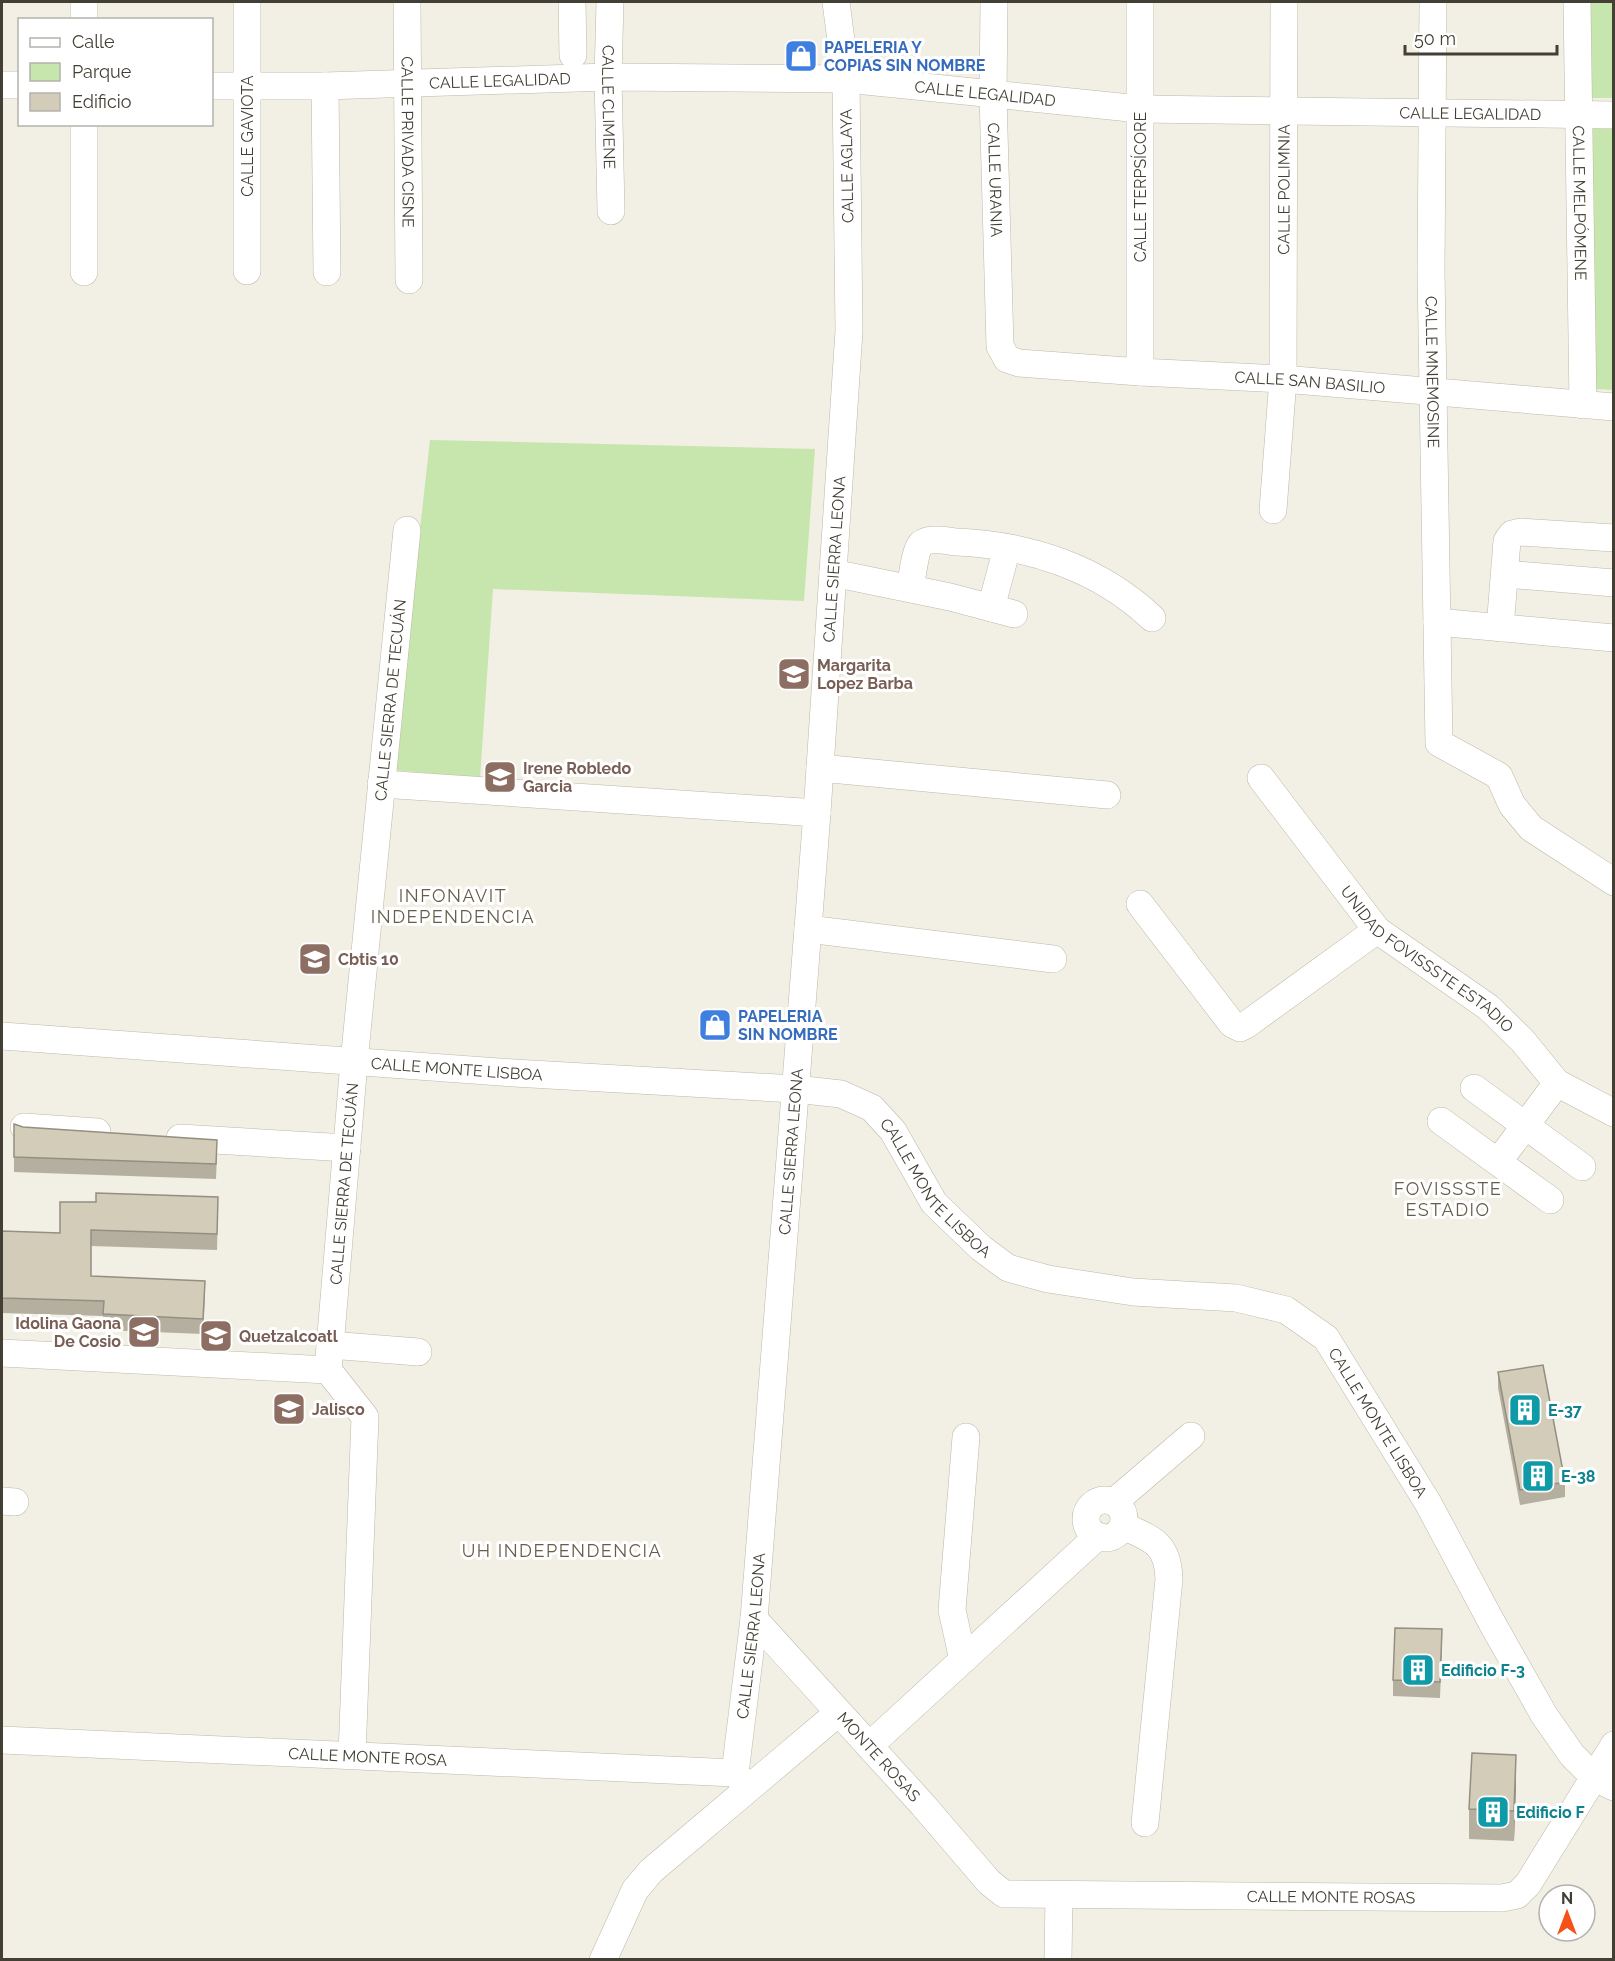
<svg xmlns="http://www.w3.org/2000/svg" width="1615" height="1961" viewBox="0 0 1615 1961" font-family="Raleway,sans-serif">
<style>
.green{fill:#c6e6ad}
.lines{fill:none;stroke-linecap:round;stroke-linejoin:round}
.minor-casing{stroke:#bdb8a7;stroke-width:28}
.minor{stroke:#fff;stroke-width:27}
.wall{fill:#b5af9f}
.shaded-wall{fill:#948f82}
.building{fill:#d3ccb9;stroke:#948f82;stroke-width:1.5}
.labels{text-anchor:middle;dominant-baseline:central;stroke-width:6;stroke-linejoin:round;paint-order:stroke}
.shop-label{font-size:16px;font-weight:bold;fill:#366cbe;stroke:#fff;text-anchor:start}
.street-label{font-size:16px;fill:#433f34;stroke:#fff}
.education-label{font-size:16px;font-weight:bold;fill:#785e54;stroke:#fff;text-anchor:start}
.culture-label{font-size:16px;font-weight:bold;fill:#0d838f;stroke:#fff;text-anchor:start}
.neighbourhood-label{font-size:18px;letter-spacing:1.5px;fill:#665e4b;stroke:#fff}
</style>
<rect width="100%" height="100%" fill="#f2efe4"/>
<path class="green" d="M1587 2H1613V98H1588Z
M1587 123 1613 124V390L1594 389Z
M430 440 815 449 804 601 493 589 480 778 393 770Z"/>
<g class="lines">
<g class="minor-casing">
<g id="minor">
<path d="M247 2V271"/>
<path id="s1" d="M407 2 409 280"/>
<path d="M572 2 573 55"/>
<path id="s2" d="M610 2 608 77 611 211"/>
<path id="s3" d="M994 2 993 95 1000 346 1007 359 1019 363 1140 372 1283 379 1614 407"/>
<path d="M1140 2V372"/>
<path id="s4" d="M1433 2 1431 272 1439 743 1499 776 1512 805 1531 828 1614 882"/>
<path id="s5" d="M1577 2 1583 405"/>
<path d="M84 20V2"/>
<path d="M2 85H20"/>
<path id="s6" d="M212 86H325L608 77 846 79 1140 109 1614 115"/>
<path d="M325 86 327 272"/>
<path d="M84 124V272"/>
<path id="s7" d="M1273 510 1283 379 1284 2"/>
<path d="M833 573 950 597 1014 614"/>
<path d="M1505 574 1614 583"/>
<path d="M910 588C912 579 915 550 921 544 929 537 947 541 957 542 1029 545 1099 568 1152 618"/>
<path d="M991 608 1007 548"/>
<path d="M1437 622 1614 638"/>
<path d="M1500 628 1507 541 1512 534 1520 532 1614 538"/>
<path d="M820 768 1107 795"/>
<path id="s8" d="M1261 778 1377 930 1488 1007 1522 1040 1557 1083 1614 1113"/>
<path d="M381 784 817 813"/>
<path d="M1140 904 1232 1024 1240 1028 1246 1025 1377 930"/>
<path d="M808 929 1053 959"/>
<path id="s9" d="M2 1036 514 1073 795 1089 841 1094 872 1108 893 1131 934 1203 981 1248 1008 1268 1048 1279 1133 1292 1236 1298 1286 1310 1326 1338 1428 1503 1492 1623 1544 1715 1572 1755 1595 1778 1614 1787"/>
<path d="M1474 1088 1582 1167"/>
<path d="M1441 1121 1550 1200"/>
<path d="M24 1127 97 1132"/>
<path d="M180 1138 347 1148"/>
<path d="M1498 1162 1557 1083"/>
<path d="M330 1345 418 1352"/>
<path d="M2 1353 328 1370"/>
<circle cx="1105" cy="1519" r="19"/>
<path d="M2 1501 15 1502"/>
<path d="M1114 1502 1191 1436"/>
<path d="M1123 1526C1152 1539 1168 1543 1169 1579L1145 1823"/>
<path id="s10" d="M754 1619 923 1805 989 1882 1004 1894 1502 1898 1517 1895 1528 1884 1614 1745"/>
<path d="M963 1660 952 1610 966 1437"/>
<path id="s11" d="M2 1740 735 1773"/>
<path d="M869 1746 1098 1536"/>
<path id="s12" d="M352 1755 365 1417 328 1370 354 1062 407 530"/>
<path id="s13" d="M748 1788 735 1773 754 1619 817 813 849 331 846 79 836 2"/>
<path d="M603 1960 635 1890 651 1871 838 1713"/>
<path d="M1058 1960 1059 1895"/>
</g>
</g>
<use href="#minor" class="minor"/>
</g>
<path class="wall" d="M14 1124 23 1127 217 1155 216 1179 14 1172Z
M218 1213 217 1250 91 1246V1276L205 1296 203 1334 103 1330V1316L2 1313V1231L60 1233Z
M1498 1372 1565 1482V1497L1520 1505 1498 1388Z
M1442 1645 1440 1698 1393 1696V1680Z
M1516 1785 1514 1841 1469 1839V1809Z"/>
<path class="shaded-wall" d="M1516 1755V1785L1514 1841V1811Z"/>
<path class="building" d="M14 1124 23 1127 217 1140 216 1164 14 1157Z
M96 1193 218 1197 217 1234 91 1230V1276L205 1281 203 1319 103 1314 104 1301 2 1298V1231L60 1233V1202H96Z
M1543 1365 1565 1482 1520 1490 1498 1372Z
M1395 1628 1442 1629 1440 1682 1393 1680Z
M1472 1753 1516 1755 1514 1811 1469 1809Z"/>
<defs>
<g id="shop-square" transform="scale(1.725)"><rect x="-9" y="-9" width="18" height="18" rx="4" fill="#3f7fe0" stroke="#fff"/><path d="M-5-2.5h2.3a2.7 3.5 0 0 1 5.4 0H5L5.5 6h-11ZM-1.5-2.5h3a1.5 2.3 0 0 0-3 0Z" fill="#fff"/></g>
<g id="school-square" transform="scale(1.725)"><rect x="-9" y="-9" width="18" height="18" rx="4" fill="#8d6e63" stroke="#fff"/><path d="M0-5L7-2L0 1L-7-2ZM-4 1L0 2.5L4 1V4Q0 6-4 4Z" fill="#fff"/></g>
<g id="university-square" transform="scale(1.725)"><rect x="-9" y="-9" width="18" height="18" rx="4" fill="#8d6e63" stroke="#fff"/><path d="M0-5L7-2L0 1L-7-2ZM-4 1L0 2.5L4 1V4Q0 6-4 4Z" fill="#fff"/></g>
<g id="building-square" transform="scale(1.725)"><rect x="-9" y="-9" width="18" height="18" rx="4" fill="#0f9aa8" stroke="#fff"/><path d="M-4-6H4V6H1V3H-1V6H-4ZM-2.5-4.3h1.7v1.8h-1.7ZM.8-4.3h1.7v1.8H.8ZM-2.5-1h1.7V.8h-1.7ZM.8-1h1.7V.8H.8Z" fill="#fff"/></g>
</defs>
<g fill-rule="evenodd">
<use href="#shop-square" x="801" y="56"/>
<use href="#school-square" x="794" y="674"/>
<use href="#school-square" x="500" y="777"/>
<use href="#university-square" x="315" y="959"/>
<use href="#shop-square" x="715" y="1025"/>
<use href="#school-square" x="144" y="1332"/>
<use href="#school-square" x="216" y="1336"/>
<use href="#school-square" x="289" y="1409"/>
<use href="#building-square" x="1525" y="1410"/>
<use href="#building-square" x="1538" y="1476"/>
<use href="#building-square" x="1418" y="1670"/>
<use href="#building-square" x="1493" y="1812"/>
</g>
<g class="labels">
<g class="shop-label">
<text x="824" y="47">PAPELERIA Y<tspan x="824" dy="18">COPIAS SIN NOMBRE</tspan></text>
<text x="738" y="1016">PAPELERIA<tspan x="738" dy="18">SIN NOMBRE</tspan></text>
</g>
<g class="street-label">
<text stroke="none"><textPath href="#s6" startOffset="288">CALLE LEGALIDAD</textPath></text>
<text stroke="none"><textPath href="#s6" startOffset="774">CALLE LEGALIDAD</textPath></text>
<text stroke="none"><textPath href="#s2" startOffset="105">CALLE CLIMENE</textPath></text>
<text stroke="none"><textPath href="#s6" startOffset="1260">CALLE LEGALIDAD</textPath></text>
<text transform="translate(247 136) rotate(-90)">CALLE GAVIOTA</text>
<text stroke="none"><textPath href="#s1" startOffset="140">CALLE PRIVADA CISNE</textPath></text>
<text transform="translate(847 166) rotate(-91)">CALLE AGLAYA</text>
<text stroke="none"><textPath href="#s3" startOffset="178">CALLE URANIA</textPath></text>
<text transform="translate(1140 187) rotate(-90)">CALLE TERPSÍCORE</text>
<text stroke="none"><textPath href="#s7" startOffset="321">CALLE POLIMNIA</textPath></text>
<text stroke="none"><textPath href="#s5" startOffset="201">CALLE MELPÓMENE</textPath></text>
<text stroke="none"><textPath href="#s4" startOffset="370">CALLE MNEMOSINE</textPath></text>
<text stroke="none"><textPath href="#s3" startOffset="663">CALLE SAN BASILIO</textPath></text>
<text stroke="none"><textPath href="#s13" startOffset="1238">CALLE SIERRA LEONA</textPath></text>
<text stroke="none"><textPath href="#s12" startOffset="1071">CALLE SIERRA DE TECUÁN</textPath></text>
<text stroke="none"><textPath href="#s8" startOffset="248">UNIDAD FOVISSSTE ESTADIO</textPath></text>
<text stroke="none"><textPath href="#s9" startOffset="456">CALLE MONTE LISBOA</textPath></text>
<text stroke="none"><textPath href="#s13" startOffset="644">CALLE SIERRA LEONA</textPath></text>
<text stroke="none"><textPath href="#s12" startOffset="585">CALLE SIERRA DE TECUÁN</textPath></text>
<text stroke="none"><textPath href="#s9" startOffset="978">CALLE MONTE LISBOA</textPath></text>
<text stroke="none"><textPath href="#s9" startOffset="1518">CALLE MONTE LISBOA</textPath></text>
<text stroke="none"><textPath href="#s13" startOffset="158">CALLE SIERRA LEONA</textPath></text>
<text stroke="none"><textPath href="#s11" startOffset="366">CALLE MONTE ROSA</textPath></text>
<text stroke="none"><textPath href="#s10" startOffset="186">MONTE ROSAS</textPath></text>
<text stroke="none"><textPath href="#s10" startOffset="699">CALLE MONTE ROSAS</textPath></text>
</g>
<g class="education-label">
<text x="817" y="665">Margarita<tspan x="817" dy="18">Lopez Barba</tspan></text>
<text x="523" y="768">Irene Robledo<tspan x="523" dy="18">Garcia</tspan></text>
<text x="338" y="959">Cbtis 10</text>
<text x="121" y="1323" text-anchor="end">Idolina Gaona<tspan x="121" dy="18">De Cosio</tspan></text>
<text x="239" y="1336">Quetzalcoatl</text>
<text x="312" y="1409">Jalisco</text>
</g>
<g class="culture-label">
<text x="1548" y="1410">E-37</text>
<text x="1561" y="1476">E-38</text>
<text x="1441" y="1670">Edificio F-3</text>
<text x="1516" y="1812">Edificio F</text>
</g>
<g class="neighbourhood-label">
<text x="453" y="895">INFONAVIT<tspan x="453" dy="21">INDEPENDENCIA</tspan></text>
<text x="1448" y="1188">FOVISSSTE<tspan x="1448" dy="21">ESTADIO</tspan></text>
<text x="562" y="1550">UH INDEPENDENCIA</text>
</g>
</g>
<rect width="1615" height="1961" fill="none" stroke="#433f34" stroke-width="6"/>
<rect x="18" y="18" width="195" height="108" fill="#ffffff" stroke="#b4b2ae" stroke-width="1.5"/>
<rect x="30" y="38" width="30" height="9" fill="#ffffff" stroke="#b4b2ae" stroke-width="1.5"/>
<text x="72" y="48" font-size="18" fill="#433f34">Calle</text>
<rect x="30" y="63" width="30" height="18" fill="#c6e6ad" stroke="#b4b2ae" stroke-width="1.5"/>
<text x="72" y="78" font-size="18" fill="#433f34">Parque</text>
<rect x="30" y="93" width="30" height="18" fill="#d3ccb9" stroke="#b4b2ae" stroke-width="1.5"/>
<text x="72" y="108" font-size="18" fill="#433f34">Edificio</text>
<g transform="translate(1567 1913)"><circle r="28" fill="#ffffff" stroke="#b4b2ae" stroke-width="1.5"/>
<path d="M0-4.5L10 22L0 15L-10 22Z" fill="#f65116"/>
<text y="-9" font-size="16" font-weight="bold" text-anchor="middle" fill="#433f34">N</text>
</g>
<path d="M1405 45v9h152v-9" fill="none" stroke="#433f34" stroke-width="3"/>
<text x="1414" y="45" font-size="18" fill="#433f34" stroke="#ffffff" stroke-width="4.5" paint-order="stroke">50 m</text>
</svg>
